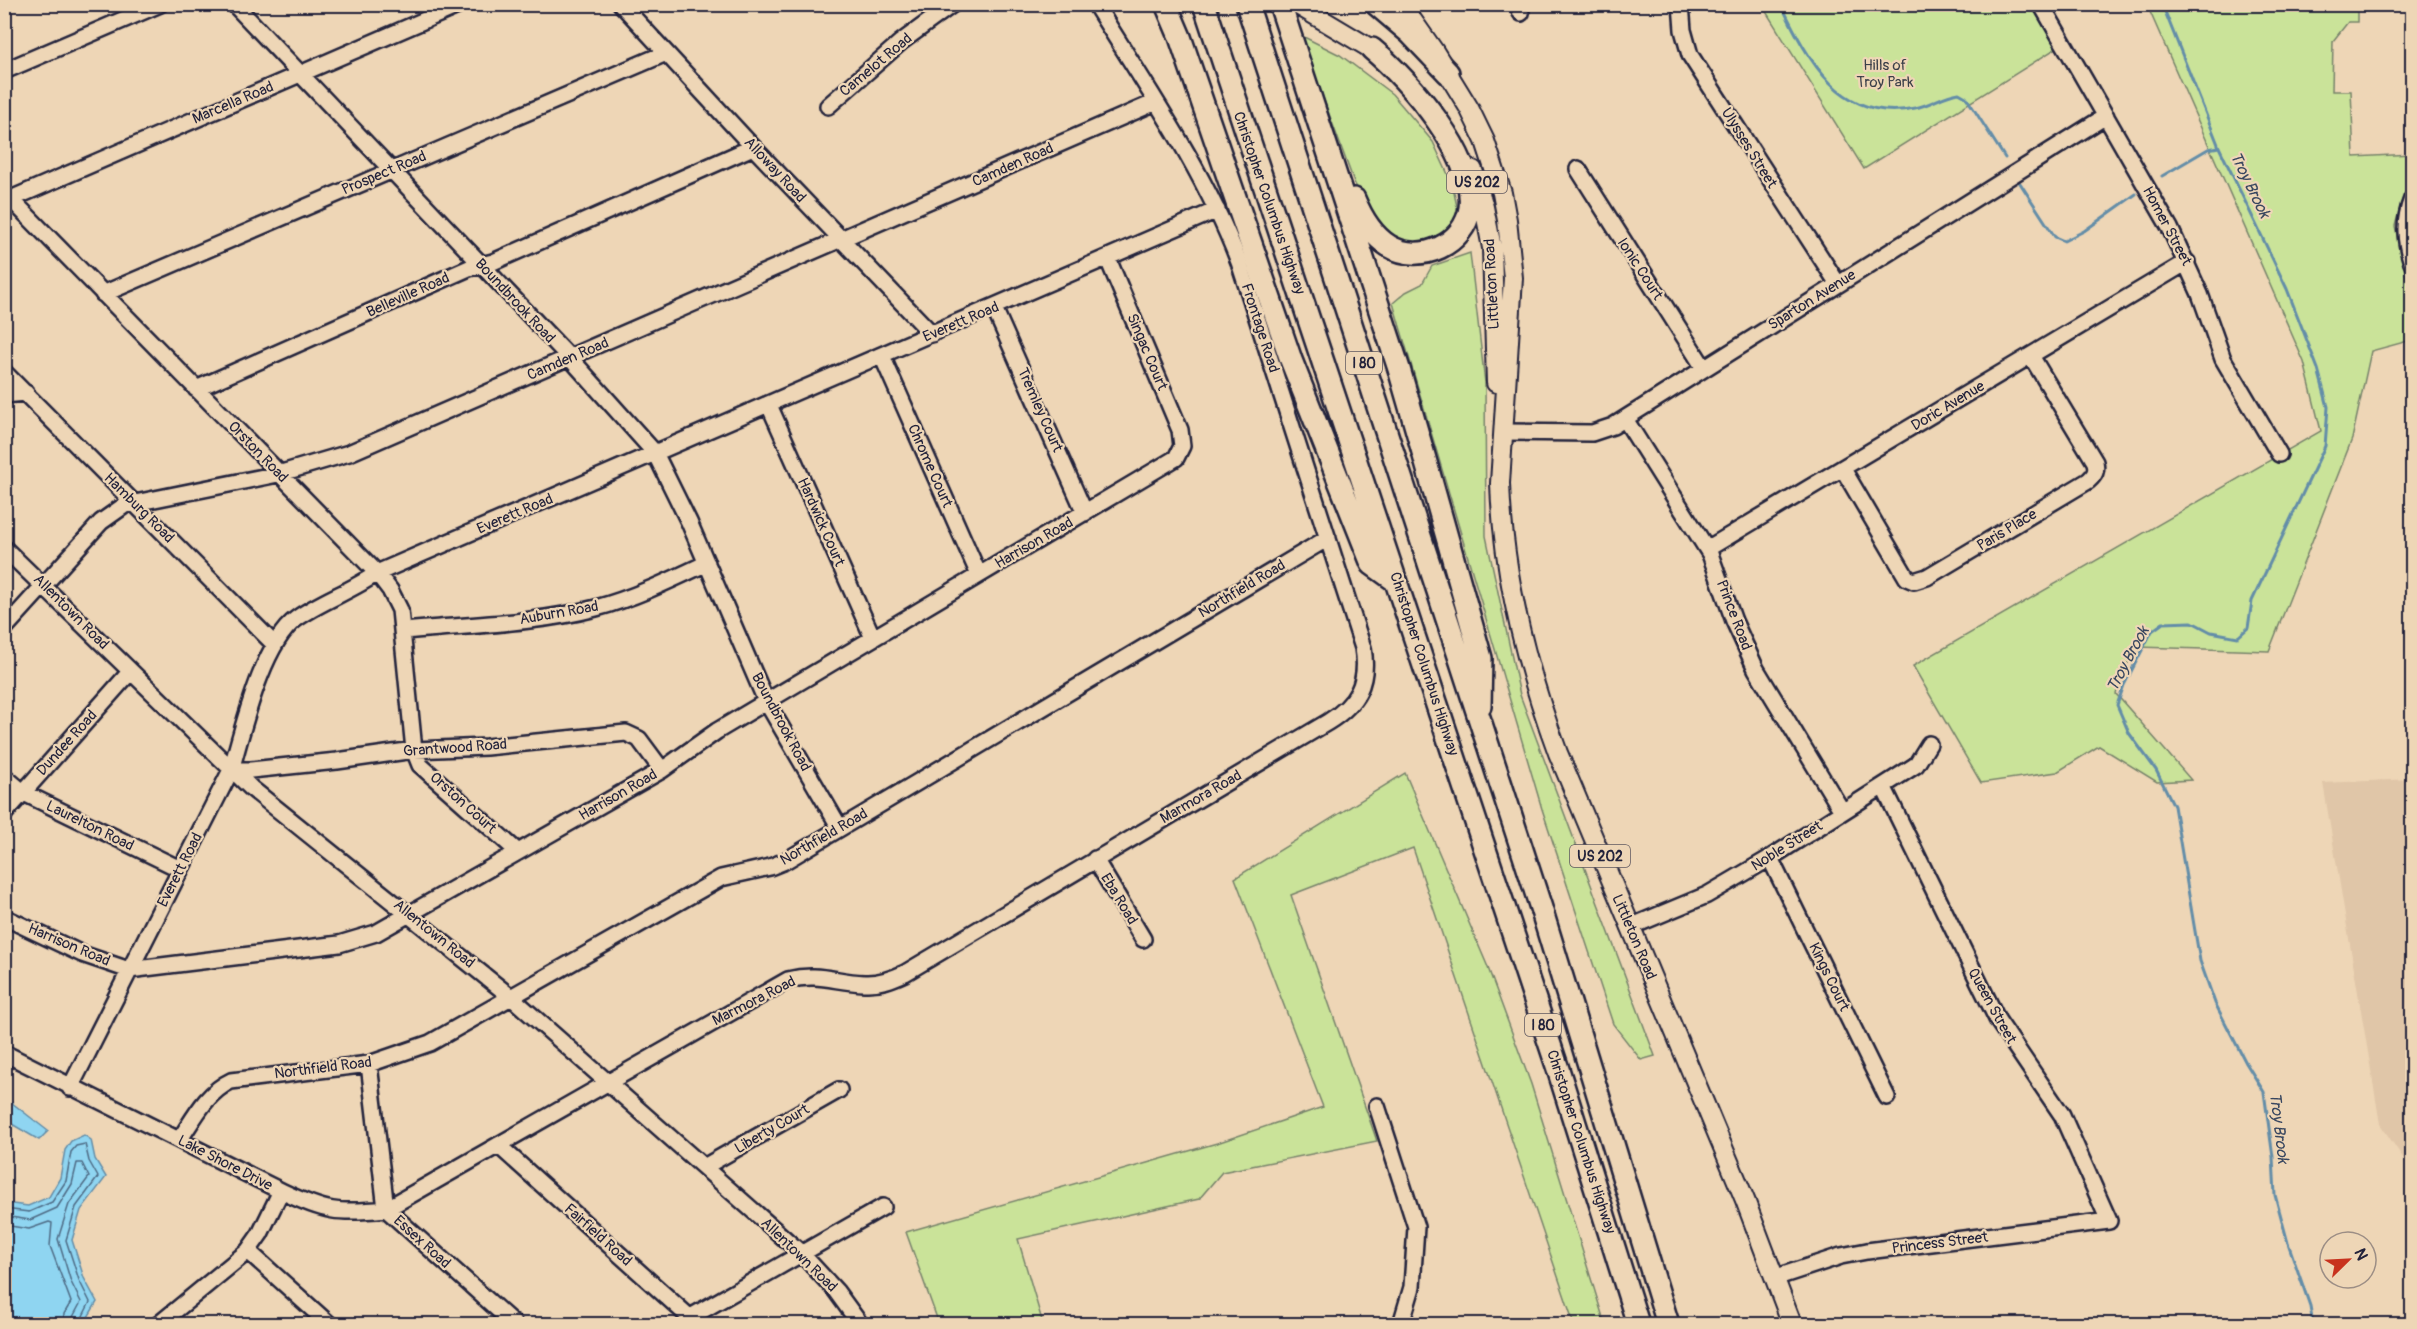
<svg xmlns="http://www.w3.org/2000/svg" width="2417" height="1329" viewBox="0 0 2417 1329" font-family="Pangolin,sans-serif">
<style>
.built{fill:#e0c6a8}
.green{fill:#cae399;stroke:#76826a;stroke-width:1.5}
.water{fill:#8fd5f1;stroke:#638da8;stroke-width:1.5}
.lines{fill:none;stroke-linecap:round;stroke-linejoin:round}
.shore{stroke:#4e6a84;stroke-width:1.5}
.stream{stroke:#638da8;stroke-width:3}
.minor-casing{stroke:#22223b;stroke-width:20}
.major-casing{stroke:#22223b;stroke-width:22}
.highway-casing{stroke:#22223b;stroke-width:26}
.minor{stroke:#eed6b6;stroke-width:15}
.major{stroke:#eed6b6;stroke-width:18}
.highway{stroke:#eed6b6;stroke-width:21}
.labels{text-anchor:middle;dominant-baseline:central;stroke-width:4.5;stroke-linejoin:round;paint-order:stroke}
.shield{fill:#eed6b6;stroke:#5f5860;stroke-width:1.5}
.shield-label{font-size:14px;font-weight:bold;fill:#22223b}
.street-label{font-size:15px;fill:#22223b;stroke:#eed6b6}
.park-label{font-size:15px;fill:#3b3f49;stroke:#eed6b6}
.water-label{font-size:16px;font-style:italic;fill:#38465f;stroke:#eed6b6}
</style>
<rect width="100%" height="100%" fill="#eed6b6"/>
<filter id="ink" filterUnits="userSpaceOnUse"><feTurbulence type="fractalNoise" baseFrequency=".0167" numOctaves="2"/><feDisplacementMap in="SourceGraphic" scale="12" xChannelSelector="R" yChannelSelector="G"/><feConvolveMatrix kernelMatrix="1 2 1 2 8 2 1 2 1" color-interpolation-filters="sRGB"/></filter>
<g filter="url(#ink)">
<path class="built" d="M2412 779V1171L2380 1124 2323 783Z"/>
<path class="green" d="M1765 5H2041L2063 44 1864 169 1765 10Z
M2147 5H2412V8L2357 10V22H2348L2333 41 2332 91H2351L2354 157 2412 154V185L2402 200 2395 226 2406 277 2412 295V340L2371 351 2352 439 2269 651 2138 647 2129 660 2116 694 2191 780 2157 782 2099 746 2057 772 1981 783 1913 666 2321 431 2304 362Z
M1300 35 1340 55 1392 94 1433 142 1452 183 1460 221 1446 237 1405 246 1385 236 1371 217 1354 182Z
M1470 253 1485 383 1486 536 1520 695 1655 1056 1641 1060 1613 1024 1542 809 1393 303 1406 292 1422 284 1432 266Z
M1405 773 1487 965 1531 1084 1605 1324H1574L1413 848 1291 895 1377 1141 1222 1172 1199 1199 1018 1239 1043 1324H939L906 1232 1217 1143 1323 1107 1235 878Z"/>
<path class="water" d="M5 1103H12L48 1131 39 1140 5 1120Z
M84 1135 91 1140 95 1159 106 1177 81 1210 72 1240 84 1278 97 1302 84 1324H5V1203L28 1206 49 1197 60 1178 65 1150 71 1141Z"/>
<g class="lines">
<path class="shore" d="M4 1209 29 1212 52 1202 66 1181 71 1152 76 1146 85 1144 89 1161 98 1177 76 1207 66 1240 79 1280 90 1302 79 1324
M4 1216 30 1220 57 1208 72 1184 77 1163H82L89 1177 69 1204 58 1239 71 1282 81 1302 73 1317 72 1324
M4 1225 29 1229 49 1222 52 1223 50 1246 71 1302 64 1314 63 1324"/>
<path class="stream" d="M1781 4C1808 60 1841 124 1915 108 1931 105 1943 95 1959 93L1966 97 2005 158
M2162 4 2219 147 2287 289 2318 369 2328 407 2325 446 2252 601 2248 628 2238 637 2211 632 2192 622 2163 623 2152 631 2124 685 2117 705 2129 733 2156 770 2174 806 2200 961 2215 1003 2246 1063 2264 1092 2273 1157 2275 1195 2288 1243 2310 1306 2313 1324
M2162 176 2208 149 2219 147
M2020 183 2055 237 2064 241 2084 231 2136 194"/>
<g class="minor-casing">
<path id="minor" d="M234 4 570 358 655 453 689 522 766 701 840 828
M621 4 753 147 932 334
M1517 4 1521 13
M1681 4 1683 30 1690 55 1838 284
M2041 4 2170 228 2200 294 2223 359 2279 454
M4 71 160 4
M828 106 901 42 953 4
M1578 169 1704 368
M11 199 377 573 390 590 400 610 414 750 420 765 518 852
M2412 199C2403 222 2405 241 2412 263
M4 202 462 4
M103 294 666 53
M994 308 1085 513
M882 356 979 575
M4 372 274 644
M196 389 469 268 493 262 753 147
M4 395 26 393
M769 405 873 638
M1625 419 1710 554 1734 621 1756 669 1842 811
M1503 432 1592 433 1613 426 2106 116
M1843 469 1907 578 1914 581 1927 577 2088 481C2095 475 2097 471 2095 462L2031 356
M4 548 251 788 511 997 801 1253 836 1291 860 1324
M1707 549 2187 262
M4 629 101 522 125 505 278 474 349 453 1156 102
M403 631C466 625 535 624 596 608 634 598 671 580 707 563
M231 770H251L337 761 414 750 486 747 626 733 639 739 662 770
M4 776 24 793 180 869
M4 814 130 672
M1770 858 1887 1097
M1095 859 1143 939
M4 917 82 954 129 970 339 944 376 933 662 770 717 731 1176 458 1182 446 1180 430 1108 259
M1630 927 1707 895 1770 858 1916 765 1929 744
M4 1053 281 1191 260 1234 248 1251 159 1324
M369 1064 386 1209 514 1324
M70 1088 231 770C243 729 262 644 296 619 321 601 352 591 377 573L1217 210
M1377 1106 1416 1227 1412 1287 1401 1324
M180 1139C194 1118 207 1092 231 1081L369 1064 430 1043 721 878 770 867 785 861 1328 538
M498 1145 697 1324
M704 1167 839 1090
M281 1191C325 1212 338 1214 386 1209L788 980C818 972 835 982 864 983 879 984 892 979 905 973L1328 722C1357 704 1369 683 1363 648L1239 262C1204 170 1147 88 1095 4
M248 1251 329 1324
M1774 1278 1841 1256 1867 1251 2109 1221 2062 1115 1998 1021 1883 786
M689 1318 883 1207"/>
</g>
<g class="major-casing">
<path id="major" d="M1296 4 1383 56
M1401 4 1434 51 1469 108 1485 141 1502 193 1507 220 1513 278 1500 483C1503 576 1526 667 1558 753L1745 1200 1792 1324
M1473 170 1484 207 1492 248 1496 383"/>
</g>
<g class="highway-casing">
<path id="highway" d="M1166 4 1180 37 1291 360 1372 564 1397 582
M1204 4 1558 1069 1638 1324
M1247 4 1541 908 1668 1324
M1280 4 1399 369 1423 452 1481 658 1480 706
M1376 4 1410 33 1448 73
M1354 199C1361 216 1373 236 1389 246 1421 265 1465 244 1470 208 1476 156 1409 80 1372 49"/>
</g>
<use href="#minor" class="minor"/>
<use href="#major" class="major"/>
<use href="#highway" class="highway"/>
</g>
</g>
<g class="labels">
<g class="shield">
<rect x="1447" y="171" width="60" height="22" rx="4.5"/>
<rect x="1346" y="352" width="36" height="22" rx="4.5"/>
<rect x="1570" y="845" width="60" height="22" rx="4.5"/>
<rect x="1525" y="1014" width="36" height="22" rx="4.5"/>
</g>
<g class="shield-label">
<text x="1477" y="182">US 202</text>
<text x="1364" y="363">I 80</text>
<text x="1600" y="856">US 202</text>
<text x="1543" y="1025">I 80</text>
</g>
<g class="street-label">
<text transform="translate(876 65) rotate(-40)">Camelot Road</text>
<text transform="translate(233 103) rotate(-23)">Marcella Road</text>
<text transform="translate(1749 148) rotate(58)">Ulysses Street</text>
<text transform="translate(1013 165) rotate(-24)">Camden Road</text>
<text transform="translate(775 170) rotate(47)">Alloway Road</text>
<text transform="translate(384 173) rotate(-23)">Prospect Road</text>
<text transform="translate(1269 203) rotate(71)">Christopher Columbus Highway</text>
<text transform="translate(2167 226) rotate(62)">Homer Street</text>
<text transform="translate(1640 269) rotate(57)">Ionic Court</text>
<text transform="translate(1492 284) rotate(-93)">Littleton Road</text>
<text transform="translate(408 295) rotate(-24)">Belleville Road</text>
<text transform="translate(1812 300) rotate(-32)">Sparton Avenue</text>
<text transform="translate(515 301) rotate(47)">Boundbrook Road</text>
<text transform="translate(961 322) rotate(-23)">Everett Road</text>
<text transform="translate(1260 328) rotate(72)">Frontage Road</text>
<text transform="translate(1147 352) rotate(67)">Singac Court</text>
<text transform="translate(568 359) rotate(-23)">Camden Road</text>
<text transform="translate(1948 406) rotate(-31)">Doric Avenue</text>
<text transform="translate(1040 410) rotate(66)">Tremley Court</text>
<text transform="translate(258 452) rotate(46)">Orston Road</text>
<text transform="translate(930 466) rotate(66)">Chrome Court</text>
<text transform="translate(139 508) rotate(45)">Hamburg Road</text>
<text transform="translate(515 514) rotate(-23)">Everett Road</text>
<text transform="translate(821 522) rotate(66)">Hardwick Court</text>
<text transform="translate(2007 530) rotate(-31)">Paris Place</text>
<text transform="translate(1034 543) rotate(-30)">Harrison Road</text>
<text transform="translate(1242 589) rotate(-31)">Northfield Road</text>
<text transform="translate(71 612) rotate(45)">Allentown Road</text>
<text transform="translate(559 613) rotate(-10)">Auburn Road</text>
<text transform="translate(1734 615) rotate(69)">Prince Road</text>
<text transform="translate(1424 664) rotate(72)">Christopher Columbus Highway</text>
<text transform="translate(781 722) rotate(62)">Boundbrook Road</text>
<text transform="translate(67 743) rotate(-48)">Dundee Road</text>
<text transform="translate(455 748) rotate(-4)">Grantwood Road</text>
<text transform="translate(618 795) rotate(-30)">Harrison Road</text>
<text transform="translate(1201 797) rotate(-30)">Marmora Road</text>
<text transform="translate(463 803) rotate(42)">Orston Court</text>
<text transform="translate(90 826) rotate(26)">Laurelton Road</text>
<text transform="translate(824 837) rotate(-30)">Northfield Road</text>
<text transform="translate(1787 846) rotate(-32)">Noble Street</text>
<text transform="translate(180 870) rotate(-63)">Everett Road</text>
<text transform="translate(1119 899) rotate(59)">Eba Road</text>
<text transform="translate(434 934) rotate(39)">Allentown Road</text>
<text transform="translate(1634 937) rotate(67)">Littleton Road</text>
<text transform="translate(69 945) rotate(23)">Harrison Road</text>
<text transform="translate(1829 977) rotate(64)">Kings Court</text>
<text transform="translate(754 1001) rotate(-27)">Marmora Road</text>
<text transform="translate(1992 1006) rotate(61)">Queen Street</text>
<text transform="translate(323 1068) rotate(-7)">Northfield Road</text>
<text transform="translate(772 1129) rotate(-30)">Liberty Court</text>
<text transform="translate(1581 1142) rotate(72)">Christopher Columbus Highway</text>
<text transform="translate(225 1163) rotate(27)">Lake Shore Drive</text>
<text transform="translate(598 1235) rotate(42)">Fairfield Road</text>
<text transform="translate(422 1242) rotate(42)">Essex Road</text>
<text transform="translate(1940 1243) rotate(-7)">Princess Street</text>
<text transform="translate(799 1255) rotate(44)">Allentown Road</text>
</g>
<g class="park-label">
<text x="1885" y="65">Hills of<tspan x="1885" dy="17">Troy Park</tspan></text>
</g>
<g class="water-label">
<text transform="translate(2250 185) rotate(64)">Troy Brook</text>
<text transform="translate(2128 659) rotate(-62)">Troy Brook</text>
<text transform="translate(2279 1128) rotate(83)">Troy Brook</text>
</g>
</g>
<rect width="2417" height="1329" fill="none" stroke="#eed6b6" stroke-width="24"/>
<rect x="12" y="12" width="2393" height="1305" fill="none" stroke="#22223b" stroke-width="2" filter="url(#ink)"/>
<g transform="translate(2348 1260) rotate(66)"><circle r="28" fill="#eed6b6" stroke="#9c8e85" stroke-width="1.5"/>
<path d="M0-4.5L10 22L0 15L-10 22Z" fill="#c8321e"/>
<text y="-9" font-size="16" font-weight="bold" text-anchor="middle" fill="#22223b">N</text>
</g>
</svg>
